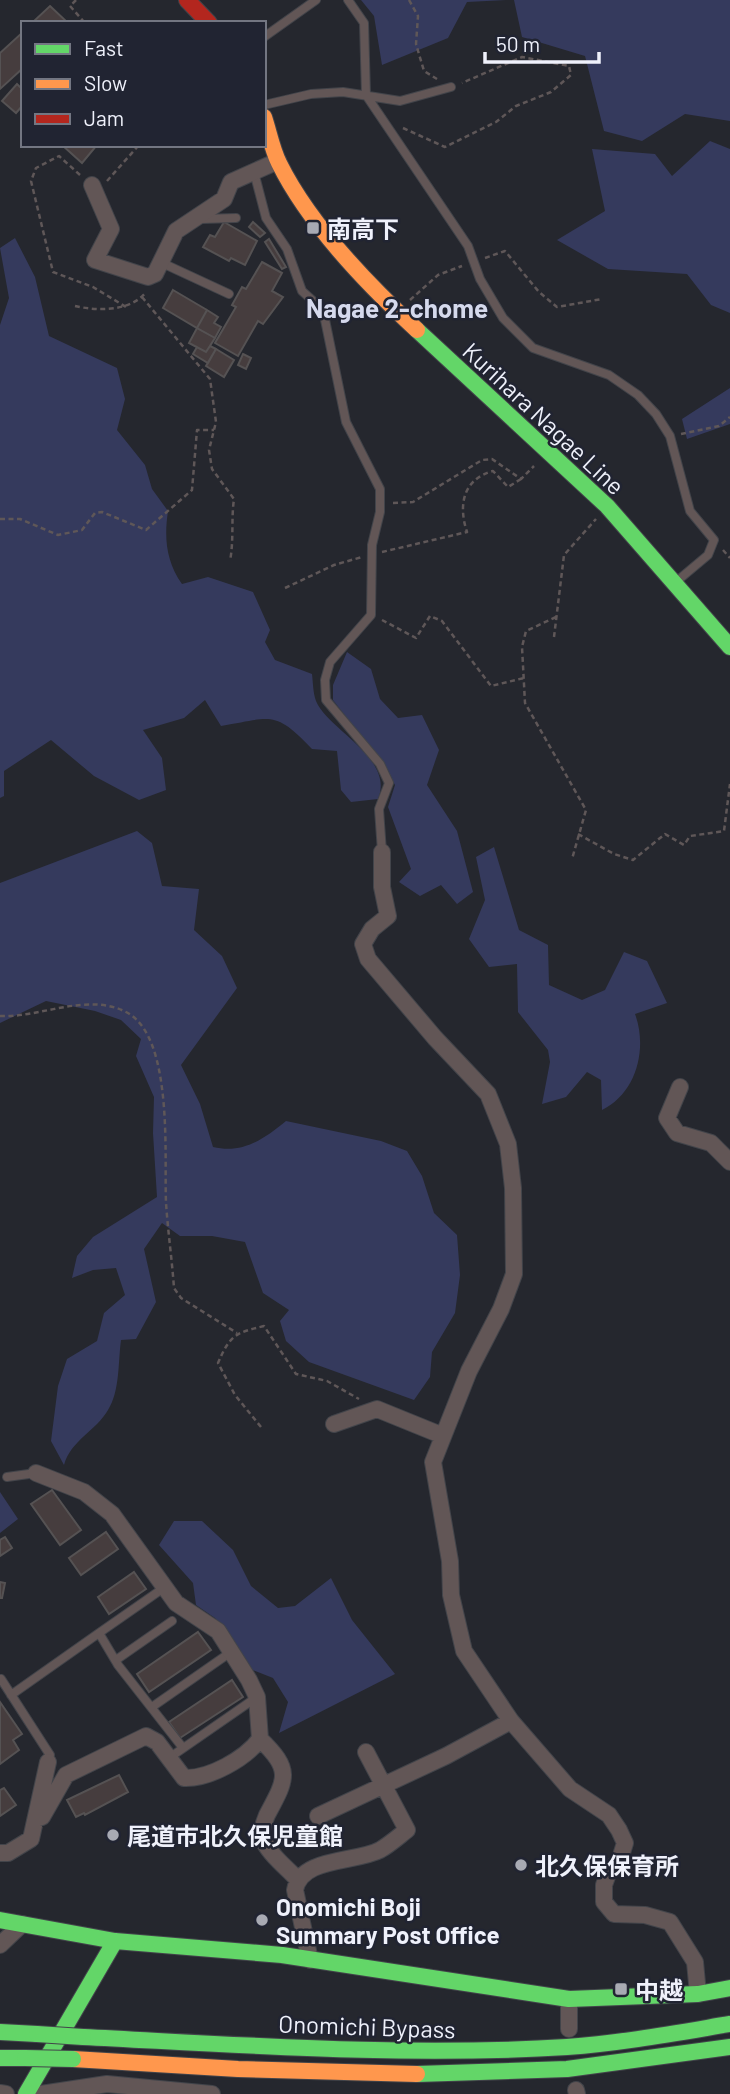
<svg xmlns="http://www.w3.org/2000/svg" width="730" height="2094" viewBox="0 0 730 2094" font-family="Barlow,'Noto Sans JP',sans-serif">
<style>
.green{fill:#353a5d}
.building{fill:#463d3e;stroke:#555253;stroke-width:2}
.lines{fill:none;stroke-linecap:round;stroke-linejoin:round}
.lane-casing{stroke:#42444a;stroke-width:10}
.street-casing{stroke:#42444a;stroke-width:18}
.fast-casing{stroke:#42444a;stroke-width:18}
.slow-casing{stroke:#42444a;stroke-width:18}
.jam-casing{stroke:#42444a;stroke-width:18}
.path{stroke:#5f5758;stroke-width:2.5;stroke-dasharray:5 3.5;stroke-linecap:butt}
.lane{stroke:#625656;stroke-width:8}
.street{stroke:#625656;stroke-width:16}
.fast{stroke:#63d668;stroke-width:16}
.slow{stroke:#ff974d;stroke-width:16}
.jam{stroke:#b3261e;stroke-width:16}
.fast-bridge-casing{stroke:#42444a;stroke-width:18;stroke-linecap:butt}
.fast-bridge{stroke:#63d668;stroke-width:16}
.poi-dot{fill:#a8aab3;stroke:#212432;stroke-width:2.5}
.labels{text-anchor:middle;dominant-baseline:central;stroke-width:5;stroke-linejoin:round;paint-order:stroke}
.poi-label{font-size:24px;font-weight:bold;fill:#eff1fb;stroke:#212432;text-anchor:start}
.street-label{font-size:24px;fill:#eff1fb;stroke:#212432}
.neighbourhood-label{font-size:26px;font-weight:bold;fill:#d5d9ed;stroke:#212432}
</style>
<rect width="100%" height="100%" fill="#25272e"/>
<path class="green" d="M361 0H506L467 2 448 38 382 65 374 16Z
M514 0H730V121L685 114 642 141 604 131 585 56 522 37Z
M710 141 730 149V313L711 305 687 274 608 269 557 240 605 211 592 149 655 154 672 176Z
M15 238 35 277 49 336 117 368 125 399 117 430 145 465 152 489 168 511C164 538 166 561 182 584L208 577 253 592 270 630 265 642 275 660 312 674C313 682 313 693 316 701 328 730 395 758 378 799L351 802 341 790 337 751 312 749C274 709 271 718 221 726L205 700 184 718 143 730 162 758 166 790 139 800 94 776 51 740 4 771V796L0 798V325L9 298 0 248Z
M730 388V424L687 439 682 419Z
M347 652 371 669 380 699 398 718 422 715 439 750 427 785 457 831 473 892 457 904 441 885 420 896 399 882 411 869 388 807 395 785 385 767 333 700V685Z
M137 831 152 843 162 886 199 889 194 930 222 956 237 988 181 1065 200 1104 213 1147C243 1154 264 1139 286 1121L381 1141 407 1151 422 1176 434 1213 457 1235 460 1275 455 1313 432 1352 430 1377 414 1400 309 1362 286 1341 280 1321 289 1310 263 1293 245 1242 212 1236H180L162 1223 144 1249 156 1302 136 1339 121 1340C118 1362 120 1391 108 1410 96 1431 71 1440 64 1465L51 1441 58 1386 67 1359 97 1341 104 1313 125 1295 116 1268 93 1270 72 1278 77 1256 93 1237 157 1197 153 1133 154 1097 136 1056 141 1039 121 1020 95 1011 46 1001 0 1023V883Z
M494 847 519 930 548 945 549 985 582 1000 605 990 624 952 647 961 667 1003 635 1014C648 1049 636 1094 602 1110L601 1080 587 1072 566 1097 542 1104 550 1062 548 1050 518 1012 517 964 489 967 469 939 485 900 476 857Z
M0 1492 18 1519 0 1533Z
M174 1521H202L233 1550 251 1586 278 1608 295 1606 331 1578 352 1620 395 1674 279 1733 288 1702 273 1678 250 1669 215 1618 196 1605 193 1583 159 1545Z"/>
<path class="building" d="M50 6 67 22 32 23Z
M23 32V68L0 89V53Z
M17 84 23 90V105L16 113 2 101Z
M62 145H97L82 163Z
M224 222 257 241 245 265 231 258 229 261 203 247 210 235 215 237Z
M253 222 265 233 260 237 249 227Z
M269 239 286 267 282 269 265 242Z
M262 262 282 273 272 291 283 297 263 324 258 321 238 356 215 343 236 307 232 305 242 287 246 289Z
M173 290 207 310 197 328 163 308Z
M207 310 218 317 214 323 221 327 215 338 197 328Z
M197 328 215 338 206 352 189 343Z
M210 346 216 349 208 363 193 354 197 347 206 352Z
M216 349 234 360 224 377 206 366Z
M243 354 251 358 246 369 238 365Z
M52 1490 81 1530 60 1545 31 1504Z
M106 1532 118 1549 81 1575 69 1558Z
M5 1537 12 1548 0 1556V1540Z
M134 1572 146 1589 109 1614 98 1597Z
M0 1582 5 1583 2 1598H0Z
M198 1632 211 1650 149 1692 137 1674Z
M232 1680 243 1697 180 1738 169 1722Z
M0 1702 22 1734 13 1740 19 1750 0 1764Z
M119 1775 128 1792 85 1815 84 1813 76 1817 67 1800Z
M4 1788 16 1805 0 1816V1790Z"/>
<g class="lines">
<g class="lane-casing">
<path id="lane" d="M348 0 364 23 366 95 468 246 480 279 503 318 533 348 609 375 638 395 656 414 670 436 690 511 714 540 708 555 677 581
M264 37 316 0
M264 105 311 94 343 92 400 101 451 87
M254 172 266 218 287 249 302 291 323 310 346 422 380 489V512L372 545 371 615 330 662 325 680 326 700 380 764 389 783 379 809 382 852
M201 219 236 218
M160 262 229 294
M7 1477 36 1473
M165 1587 99 1633 118 1665 183 1748
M116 1660 172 1621
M1 1679 50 1755 48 1762
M11 1695 99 1633
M152 1707 231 1652
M169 1758 257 1697"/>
</g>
<g class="street-casing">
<path id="street" d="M92 185 111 229 95 260 148 277 155 274 176 231 224 199 231 182 278 161
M382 852V887L388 916 372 929 363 944 368 959 435 1038 488 1094 508 1144 513 1188 514 1274 501 1309 469 1371 433 1462 450 1561 451 1595 464 1651 511 1721 570 1789 609 1815 619 1830 625 1843 620 1859 609 1871 604 1885V1902L614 1914 645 1915 670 1922 695 1962 698 1994
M680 1087 667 1118 677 1133 711 1143 730 1162
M334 1424 377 1409 441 1435
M36 1473 84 1492 112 1514 176 1603 218 1631 249 1680 257 1697 260 1739C245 1759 209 1779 184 1778L157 1742 146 1736 66 1775 42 1817 36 1819
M260 1739C292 1770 287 1778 267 1815 265 1820 261 1829 262 1836 265 1851 287 1868 297 1879
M318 1816 446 1756 511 1721
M0 1853H8L31 1839 48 1762
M0 1945 22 1924
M310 1960 295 1890C301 1857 355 1863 380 1850 389 1845 398 1837 407 1830L366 1752
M569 2029V1999
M576 2090 577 2094
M0 2093 6 2094
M41 2094 107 2084 212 2094"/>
</g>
<g class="fast-casing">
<path id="fast" d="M417 330 607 506 730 647
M0 1920 115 1941 282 1955 569 1999 698 1994 730 1988
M0 2032 37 2034
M83 2037C244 2045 405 2057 567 2047 622 2043 676 2033 730 2024
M0 2058H25
M417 2074 567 2069 730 2047
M26 2094 115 1941"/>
</g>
<g class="slow-casing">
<path id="slow" d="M264 117C269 132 272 149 279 163 309 224 367 284 417 330
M73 2059 238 2069 417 2074"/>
</g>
<g class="jam-casing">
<path id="jam" d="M187 0 209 23"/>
</g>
<path class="path" d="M76 0 70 6 85 23
M409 0 418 16 416 44 424 71 437 79
M403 128 445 147 496 122 516 106 551 92 571 75 569 66 522 57 462 83
M80 175 59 156 36 168 31 181 53 272 93 287 126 307
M107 181 139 145
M485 258 505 251 539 292 557 307 602 299
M142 297 210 379 216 422 209 450 212 469 234 499C231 520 234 540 230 561
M410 300 438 275 462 266
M75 306C96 311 131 312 146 292
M681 434 719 426 730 417
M393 503 413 502 482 460 492 459 521 479 534 466
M0 519H20L58 535 82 530 95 513 102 512 146 530 192 490 197 430H214
M723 550 730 558
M382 552 467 532C458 505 463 479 493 471L508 487 521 479
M285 588 334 565 362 557
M556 617 526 631 522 647 525 703 586 810 572 859
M382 620 416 638 430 616 442 621 491 686 524 678
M554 637 564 555 596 519
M578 834 614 854 633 860 665 834 684 845 690 836 724 831 730 784
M0 1016C40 1018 87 992 126 1012 174 1036 164 1157 166 1203 168 1232 172 1260 174 1288L181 1298 237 1333
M261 1427 235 1395 218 1363C230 1335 235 1333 264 1326L296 1374 327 1381 359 1399"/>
<use href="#lane" class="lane"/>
<use href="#street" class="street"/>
<use href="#fast" class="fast"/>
<use href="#slow" class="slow"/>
<use href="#jam" class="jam"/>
<g class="fast-bridge-casing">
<path id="fast-bridge" d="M37 2034 83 2037
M25 2058 73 2059"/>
</g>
<use href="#fast-bridge" class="fast-bridge"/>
</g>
<g class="poi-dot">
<rect x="306" y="221" width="14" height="14" rx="3.5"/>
<circle cx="113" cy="1835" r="7"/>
<circle cx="521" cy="1865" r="7"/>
<circle cx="262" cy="1920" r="7"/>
<rect x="614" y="1982" width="14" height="14" rx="3.5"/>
</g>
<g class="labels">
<g class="poi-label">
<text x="327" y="228">南高下</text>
<text x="127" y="1835">尾道市北久保児童館</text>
<text x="535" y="1865">北久保保育所</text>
<text x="276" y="1906">Onomichi Boji<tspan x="276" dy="28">Summary Post Office</tspan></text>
<text x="635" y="1989">中越</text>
</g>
<g class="street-label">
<text transform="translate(544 418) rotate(43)">Kurihara Nagae Line</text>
<text transform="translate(367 2026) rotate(2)">Onomichi Bypass</text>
</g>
<g class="neighbourhood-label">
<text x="397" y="307">Nagae 2-chome</text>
</g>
</g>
<rect x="21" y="21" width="245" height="126" fill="#212432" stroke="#737682" stroke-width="2"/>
<rect x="35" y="44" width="35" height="10" fill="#63d668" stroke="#737682" stroke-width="2"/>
<text x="84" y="56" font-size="21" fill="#eff1fb">Fast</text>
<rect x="35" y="79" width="35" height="10" fill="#ff974d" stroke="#737682" stroke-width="2"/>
<text x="84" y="91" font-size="21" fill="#eff1fb">Slow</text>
<rect x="35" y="114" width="35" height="10" fill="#b3261e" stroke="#737682" stroke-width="2"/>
<text x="84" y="126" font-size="21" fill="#eff1fb">Jam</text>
<path d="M485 52v10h114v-10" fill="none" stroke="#eff1fb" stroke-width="3.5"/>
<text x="496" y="52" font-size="21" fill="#eff1fb" stroke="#212432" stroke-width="5" paint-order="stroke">50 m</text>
</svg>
